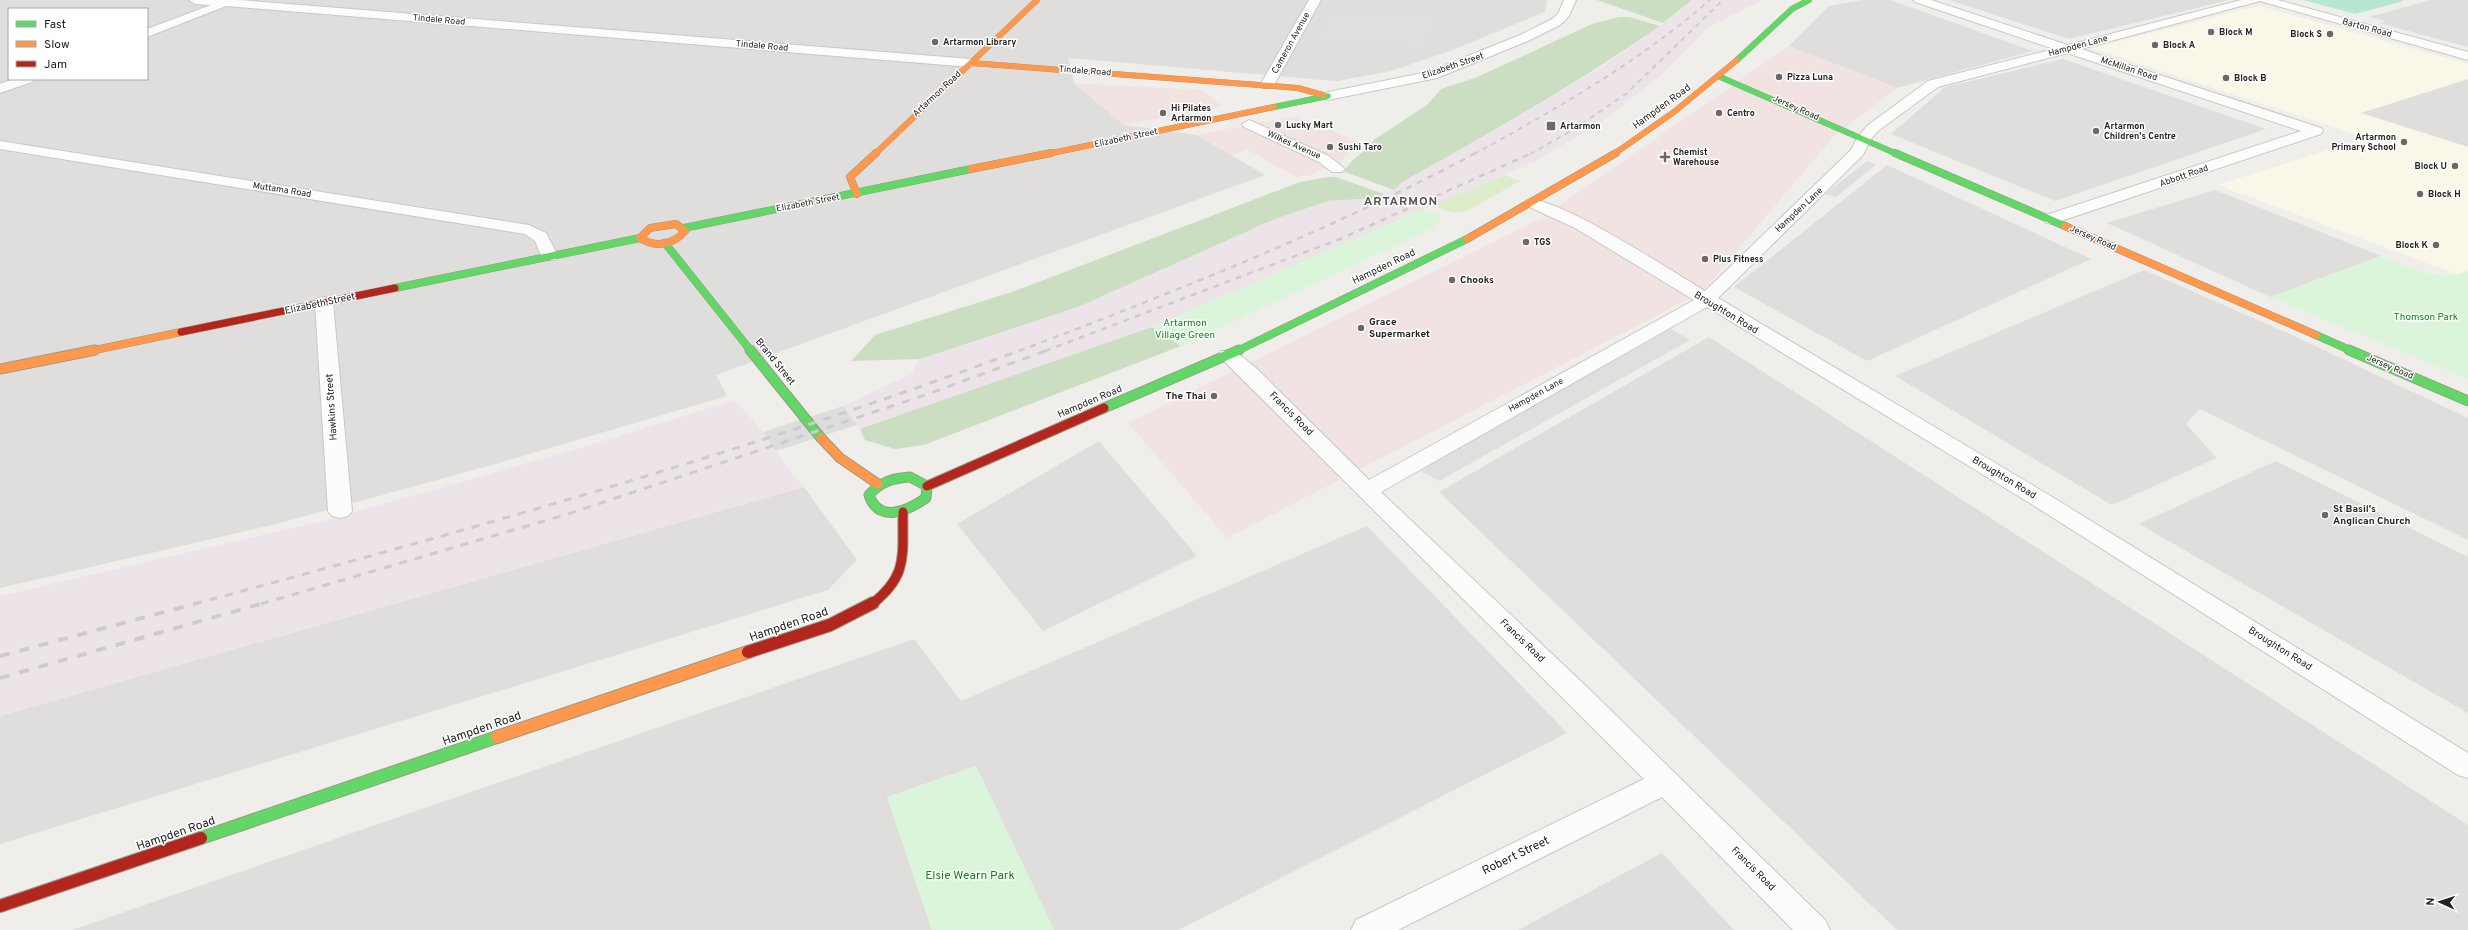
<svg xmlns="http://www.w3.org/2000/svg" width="2468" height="930" viewBox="0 0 2468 930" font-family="Overpass,sans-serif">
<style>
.residential{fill:#dfdedc;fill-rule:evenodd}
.commercial{fill:#f1e3e1}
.industrial{fill:#ede4e9}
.education{fill:#f8f7e8}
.religious{fill:#dededc}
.grass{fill:#ddeccb}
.forest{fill:#cbdec1}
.park{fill:#daf5da}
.pitch{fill:#b7e6d2}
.parking{fill:#e0dfde}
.pier{fill:#dedddd}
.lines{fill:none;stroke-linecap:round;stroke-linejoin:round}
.street-casing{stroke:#c9c8c7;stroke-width:2}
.fast-far3-casing{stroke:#999a82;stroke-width:6}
.fast-far2-casing{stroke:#999a82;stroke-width:8}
.fast-far1-casing{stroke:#999a82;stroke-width:11}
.fast-casing{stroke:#999a82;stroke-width:14}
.slow-far3-casing{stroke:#999a82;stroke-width:6}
.slow-far2-casing{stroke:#999a82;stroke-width:8}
.slow-far1-casing{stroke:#999a82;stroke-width:11}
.slow-casing{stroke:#999a82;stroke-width:14}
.jam-far2-casing{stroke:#999a82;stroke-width:8}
.jam-far1-casing{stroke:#999a82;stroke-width:11}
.jam-casing{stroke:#999a82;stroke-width:14}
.street{fill:#fdfcfc;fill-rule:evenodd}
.fast-far3{stroke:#63d668;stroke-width:5.5}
.fast-far2{stroke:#63d668;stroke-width:7}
.fast-far1{stroke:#63d668;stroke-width:9}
.fast{stroke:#63d668;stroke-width:12}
.slow-far3{stroke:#ff974d;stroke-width:5.5}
.slow-far2{stroke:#ff974d;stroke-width:7}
.slow-far1{stroke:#ff974d;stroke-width:9}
.slow{stroke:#ff974d;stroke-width:12}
.jam-far2{stroke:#b3261e;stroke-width:7}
.jam-far1{stroke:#b3261e;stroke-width:9}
.jam{stroke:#b3261e;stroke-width:12}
.rail-far3{stroke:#ccc;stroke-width:2;stroke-dasharray:5 5;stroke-linecap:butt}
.rail-far2{stroke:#ccc;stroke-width:2.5;stroke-dasharray:6 6;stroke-linecap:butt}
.rail-far1{stroke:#ccc;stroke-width:3;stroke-dasharray:8 8;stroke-linecap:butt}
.rail{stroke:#ccc;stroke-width:4;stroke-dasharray:10 10;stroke-linecap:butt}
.poi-dot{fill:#6a6968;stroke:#fff;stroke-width:1.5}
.labels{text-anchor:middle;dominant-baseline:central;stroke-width:3;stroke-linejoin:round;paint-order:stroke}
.far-street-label{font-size:9px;fill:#222;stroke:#fff}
.far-poi-label{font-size:9px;font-weight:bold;fill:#222;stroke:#fff;text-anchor:start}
.street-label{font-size:10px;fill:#222;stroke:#fff}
.poi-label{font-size:10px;font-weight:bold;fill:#222;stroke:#fff;text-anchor:start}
.park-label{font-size:10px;fill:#0c8416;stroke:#fff}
.far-district-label{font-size:12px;font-weight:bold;letter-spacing:1px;fill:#555;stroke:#fff}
.near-street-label{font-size:12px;fill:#222;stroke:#fff}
.near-park-label{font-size:12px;fill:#0c8416;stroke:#fff}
</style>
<rect width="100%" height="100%" fill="#f0eeeb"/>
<path class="residential" d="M0 0H1547L1545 12 1450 51 1391 71 1337 81 1068 58 1074 83 1124 125 1197 135 1265 175 716 375 727 396 499 463 276 524 0 588ZM9 9H147V79H9Z
M1862 0H1890L2033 51 1897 88 1789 46 1829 6Z
M1949 0H2229L2069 39Z
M2431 0H2468V47L2379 23 2386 21 2369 17Z
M2063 59 2266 129 2055 201 1891 134 1945 87Z
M2468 79V147L2360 113Z
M1887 165 2091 259 1867 361 1734 287Z
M2215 190 2381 256 2270 297 2107 223Z
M2144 270 2292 335 2468 418V540L2200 409 2186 424 2217 458 2112 505 1895 376Z
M1709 337 2468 825V930H1897L1439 492Z
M1099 441 1197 556 1043 631 957 524Z
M804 487 857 560 828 590 0 844V716Z
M1367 526 1567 733 1178 930H1054L976 766 887 797 932 930H72L914 639 961 701Z
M1662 853 1734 930H1518Z"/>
<path class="commercial" d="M1789 46 1897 88 1835 135 1702 292 1227 538 1128 423 1540 219Z
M1074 83 1202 90 1223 106 1124 125Z
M1297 116 1359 142 1341 162 1311 175 1296 177 1248 150 1232 155 1197 135Z"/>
<path class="industrial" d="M1692 0H1762L1709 27 1660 76 1604 120 1540 159 1152 327 860 429 843 406 911 374 920 359 1078 307 1275 219 1328 201 1377 198 1393 190 1402 182 1490 133 1603 66 1660 26Z
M735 400 763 432 786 466 804 487 0 716V596L323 521 577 449Z"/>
<path class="education" d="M2259 6 2468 64V79L2361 113 2468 147V271L2459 275 2218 185 2366 138 2092 48Z"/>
<path class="religious" d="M2276 461 2468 557V713L2139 524Z"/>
<path class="grass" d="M1505 175 1520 181 1467 211 1453 213 1432 205Z"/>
<path class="forest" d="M1597 0H1692L1663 23Z
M1619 17H1629L1660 26C1577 83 1491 133 1402 182L1394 190 1345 172C1346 162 1368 150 1375 139L1427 105 1441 89 1475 78 1592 24Z
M1328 177H1336L1384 194 1377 198 1328 201 1275 219 1078 307 920 359 851 361 875 335 1015 291 1300 182Z
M1152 327 1181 346 924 445 895 449 865 440 860 429Z"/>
<path class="park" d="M1423 209 1443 217 1430 230 1181 346 1152 327Z
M2381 256C2409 267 2438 283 2468 271V379L2270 297Z
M976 766 1054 930H932L887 797Z"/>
<path class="pitch" d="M2303 0H2401L2404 1 2355 14Z"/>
<path class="parking" d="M1333 11 1434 18 1424 47 1319 39Z
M1867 161 1876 165 1836 197 1825 194Z
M1671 329 1690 340 1439 481 1419 470Z"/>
<path class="pier" d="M843 406 857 425 776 451 763 432Z"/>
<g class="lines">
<g class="street-casing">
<path id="street" d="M189 0H239L971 59 978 63 971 67 226 6 147 37V29L211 5 195 4Z
M1309 0H1321L1274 85 1272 88H1262L1260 85Z
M1564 0H1576L1569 16 1560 25 1528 41 1437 78 1328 100 1321 96 1328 92 1428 72 1520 35 1552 19 1558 14Z
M1913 0H1931L2068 45 2241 0H2278L2468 52V60L2260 1 2081 49 2321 128 2323 131 2321 134 2052 224 2046 223 2044 219 2046 215 2301 131 2067 53 1938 87 1878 131 1871 139 1863 155 1718 298 2049 495 2468 753V778L2458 775 2033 505 1707 307 1381 492 1588 688 1825 920 1830 930H1793L1662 797 1398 930H1351L1356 920 1644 779 1218 355 1221 351H1235L1256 368 1369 480 1694 300 1575 228 1527 206 1525 203 1527 200C1552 193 1677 274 1705 291L1851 150 1857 138 1868 125 1928 81 2054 49 1915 2Z
M14 79H34L32 82 0 93V84Z
M1249 120 1329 156 1345 169 1342 172H1332L1319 162 1244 127 1242 124Z
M0 141 529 225 546 233 558 256 555 260H543L535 241 525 234 0 149Z
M324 297 331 299 333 303 352 511 348 516 340 518 332 516 328 511 315 303 317 299Z"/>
</g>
<g class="fast-far3-casing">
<path id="fast-far3" d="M1737 60 1792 9 1809 0
M1718 76 1897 154
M1274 107 1328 96"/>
</g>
<g class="fast-far2-casing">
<path id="fast-far2" d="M1895 153 2065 226
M684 228 971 169
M665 243 751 351
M395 288 640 238
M2316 335 2352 351
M1237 351 1467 239"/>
</g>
<g class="fast-far1-casing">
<path id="fast-far1" d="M750 350 821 438
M2349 350 2468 401
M1104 408 1239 350
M910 477 927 486 926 498C907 511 879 524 869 495 880 482 893 478 910 477Z"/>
</g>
<g class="fast-casing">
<path id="fast" d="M201 838 497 737"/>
</g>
<g class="slow-far3-casing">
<path id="slow-far3" d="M971 63 1298 88 1323 95
M875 154 1037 0
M1047 154 1274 107
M1614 154 1674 112 1737 60"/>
</g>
<g class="slow-far2-casing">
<path id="slow-far2" d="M971 169 1051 153
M857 194 850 177 876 153
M676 224 685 231C673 245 655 248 640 238L650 228Z
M2065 226 2316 335
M1467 239 1616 153
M90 351 181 332"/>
</g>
<g class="slow-far1-casing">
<path id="slow-far1" d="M0 369 95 350
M821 438 840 458 878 484"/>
</g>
<g class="slow-casing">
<path id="slow" d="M497 737 748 652"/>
</g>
<g class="jam-far2-casing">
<path id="jam-far2" d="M181 332 395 288"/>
</g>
<g class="jam-far1-casing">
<path id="jam-far1" d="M927 486 1104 408
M872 604C909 575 902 555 903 512"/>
</g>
<g class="jam-casing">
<path id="jam" d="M748 652 830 625 873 603
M0 906 201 838"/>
</g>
<use href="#street" class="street"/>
<use href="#fast-far3" class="fast-far3"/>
<use href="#fast-far2" class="fast-far2"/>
<use href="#fast-far1" class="fast-far1"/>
<use href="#fast" class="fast"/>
<use href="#slow-far3" class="slow-far3"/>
<use href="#slow-far2" class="slow-far2"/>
<use href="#slow-far1" class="slow-far1"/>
<use href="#slow" class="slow"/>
<use href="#jam-far2" class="jam-far2"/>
<use href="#jam-far1" class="jam-far1"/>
<use href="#jam" class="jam"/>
<path class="rail-far3" d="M1474 154C1557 109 1638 62 1710 0
M1530 154 1571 131 1626 94 1723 0"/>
<path class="rail-far2" d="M1019 351C1174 292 1329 231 1476 153
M1045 351 1340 239 1532 153"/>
<path class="rail-far1" d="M194 604C473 529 751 451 1021 350
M261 604 568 514 928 394 1048 350"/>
<path class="rail" d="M0 656 198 603
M0 678 264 603"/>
</g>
<g class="poi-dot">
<circle cx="2211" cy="32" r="4"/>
<circle cx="2330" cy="34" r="4"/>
<circle cx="935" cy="42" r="4"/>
<circle cx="2155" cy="45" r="4"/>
<circle cx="1779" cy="77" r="4"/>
<circle cx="2226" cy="78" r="4"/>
<circle cx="1163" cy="113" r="4"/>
<circle cx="1719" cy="113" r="4"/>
<circle cx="1278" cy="125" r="4"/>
<rect x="1546" y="121" width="10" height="10" rx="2"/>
<circle cx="2096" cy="131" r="4"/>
<circle cx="2404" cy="142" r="4"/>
<circle cx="1330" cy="147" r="4"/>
<path d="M1663 151h4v4h4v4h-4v4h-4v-4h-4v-4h4z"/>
<circle cx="2455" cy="166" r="4"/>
<circle cx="2420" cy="194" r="4"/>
<circle cx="1526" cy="242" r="4"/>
<circle cx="2436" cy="245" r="4"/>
<circle cx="1705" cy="259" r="4"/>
<circle cx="1452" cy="280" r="4"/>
<circle cx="1361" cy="328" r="4"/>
<circle cx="1214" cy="396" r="4"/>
<circle cx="2325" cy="515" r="4"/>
</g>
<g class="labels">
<g class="far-street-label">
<text transform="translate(439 20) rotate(5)">Tindale Road</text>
<text transform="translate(2367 28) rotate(15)">Barton Road</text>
<text transform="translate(1291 43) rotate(-61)">Cameron Avenue</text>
<text transform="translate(762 46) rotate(5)">Tindale Road</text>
<text transform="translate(2078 46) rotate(-15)">Hampden Lane</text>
<text transform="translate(1453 66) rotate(-19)">Elizabeth Street</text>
<text transform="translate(2129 69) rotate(18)">McMillan Road</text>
<text transform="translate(1085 71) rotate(4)">Tindale Road</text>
<text transform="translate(937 94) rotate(-43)">Artarmon Road</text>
<text transform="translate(1796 108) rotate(24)">Jersey Road</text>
<text transform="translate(1126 138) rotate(-12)">Elizabeth Street</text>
<text transform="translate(1294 145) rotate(24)">Wilkes Avenue</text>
<text transform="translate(2184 176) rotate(-19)">Abbott Road</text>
<text transform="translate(282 190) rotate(9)">Muttama Road</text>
<text transform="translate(808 203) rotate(-11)">Elizabeth Street</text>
<text transform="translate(1799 210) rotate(-43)">Hampden Lane</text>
<text transform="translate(2093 238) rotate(24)">Jersey Road</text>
<text transform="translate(2390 367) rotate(23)">Jersey Road</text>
<text transform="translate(1536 395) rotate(-29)">Hampden Lane</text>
</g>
<g class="far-poi-label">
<text x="2219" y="32">Block M</text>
<text x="2322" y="34" text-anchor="end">Block S</text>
<text x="943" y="42">Artarmon Library</text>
<text x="2163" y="45">Block A</text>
<text x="1787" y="77">Pizza Luna</text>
<text x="2234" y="78">Block B</text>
<text x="1171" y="108">Hi Pilates<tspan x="1171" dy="10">Artarmon</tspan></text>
<text x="1727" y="113">Centro</text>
<text x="1286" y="125">Lucky Mart</text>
<text x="1560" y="126">Artarmon</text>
<text x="2104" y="126">Artarmon<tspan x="2104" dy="10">Children's Centre</tspan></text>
<text x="2396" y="137" text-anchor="end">Artarmon<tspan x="2396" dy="10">Primary School</tspan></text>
<text x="1338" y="147">Sushi Taro</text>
<text x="1673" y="152">Chemist<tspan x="1673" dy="10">Warehouse</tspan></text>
<text x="2447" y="166" text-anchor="end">Block U</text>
<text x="2428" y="194">Block H</text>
<text x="1534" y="242">TGS</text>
<text x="2428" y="245" text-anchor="end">Block K</text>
<text x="1713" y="259">Plus Fitness</text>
</g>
<g class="street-label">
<text transform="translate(1662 107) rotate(-36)">Hampden Road</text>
<text transform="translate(1384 267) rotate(-26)">Hampden Road</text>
<text transform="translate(320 304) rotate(-12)">Elizabeth Street</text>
<text transform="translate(1726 313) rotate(31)">Broughton Road</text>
<text transform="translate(775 362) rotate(51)">Brand Street</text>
<text transform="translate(1090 402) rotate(-23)">Hampden Road</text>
<text transform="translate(332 407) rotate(-94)">Hawkins Street</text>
<text transform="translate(1291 414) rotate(45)">Francis Road</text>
<text transform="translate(2004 478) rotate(31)">Broughton Road</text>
<text transform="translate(1522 641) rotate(44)">Francis Road</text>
<text transform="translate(2280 649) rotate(32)">Broughton Road</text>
<text transform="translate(1753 869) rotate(45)">Francis Road</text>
</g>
<g class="poi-label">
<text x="1460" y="280">Chooks</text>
<text x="1369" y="322">Grace<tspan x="1369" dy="12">Supermarket</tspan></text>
<text x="1206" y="396" text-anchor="end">The Thai</text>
<text x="2333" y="509">St Basil's<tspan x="2333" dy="12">Anglican Church</tspan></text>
</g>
<g class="park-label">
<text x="2426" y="317">Thomson Park</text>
<text x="1185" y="323">Artarmon<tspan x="1185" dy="12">Village Green</tspan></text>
</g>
<g class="far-district-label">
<text x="1401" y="202">ARTARMON</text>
</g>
<g class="near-street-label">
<text transform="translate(789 625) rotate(-19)">Hampden Road</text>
<text transform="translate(482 729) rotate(-19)">Hampden Road</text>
<text transform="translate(176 834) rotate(-19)">Hampden Road</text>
<text transform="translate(1516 856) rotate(-26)">Robert Street</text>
</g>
<g class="near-park-label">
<text x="970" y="876">Elsie Wearn Park</text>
</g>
</g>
<rect x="8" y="8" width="140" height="72" fill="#ffffff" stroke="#a7a7a7"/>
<rect x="16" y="21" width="20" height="6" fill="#63d668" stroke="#a7a7a7"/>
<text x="44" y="28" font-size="12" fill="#222222">Fast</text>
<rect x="16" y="41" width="20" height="6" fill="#ff974d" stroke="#a7a7a7"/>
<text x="44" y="48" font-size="12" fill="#222222">Slow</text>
<rect x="16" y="61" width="20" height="6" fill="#b3261e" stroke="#a7a7a7"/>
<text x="44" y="68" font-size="12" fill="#222222">Jam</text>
<g transform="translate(2440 902) rotate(273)" stroke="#ffffff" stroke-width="3" paint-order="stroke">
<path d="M0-3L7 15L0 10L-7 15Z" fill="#222222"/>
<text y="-6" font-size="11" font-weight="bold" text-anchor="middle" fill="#222222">N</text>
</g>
</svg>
